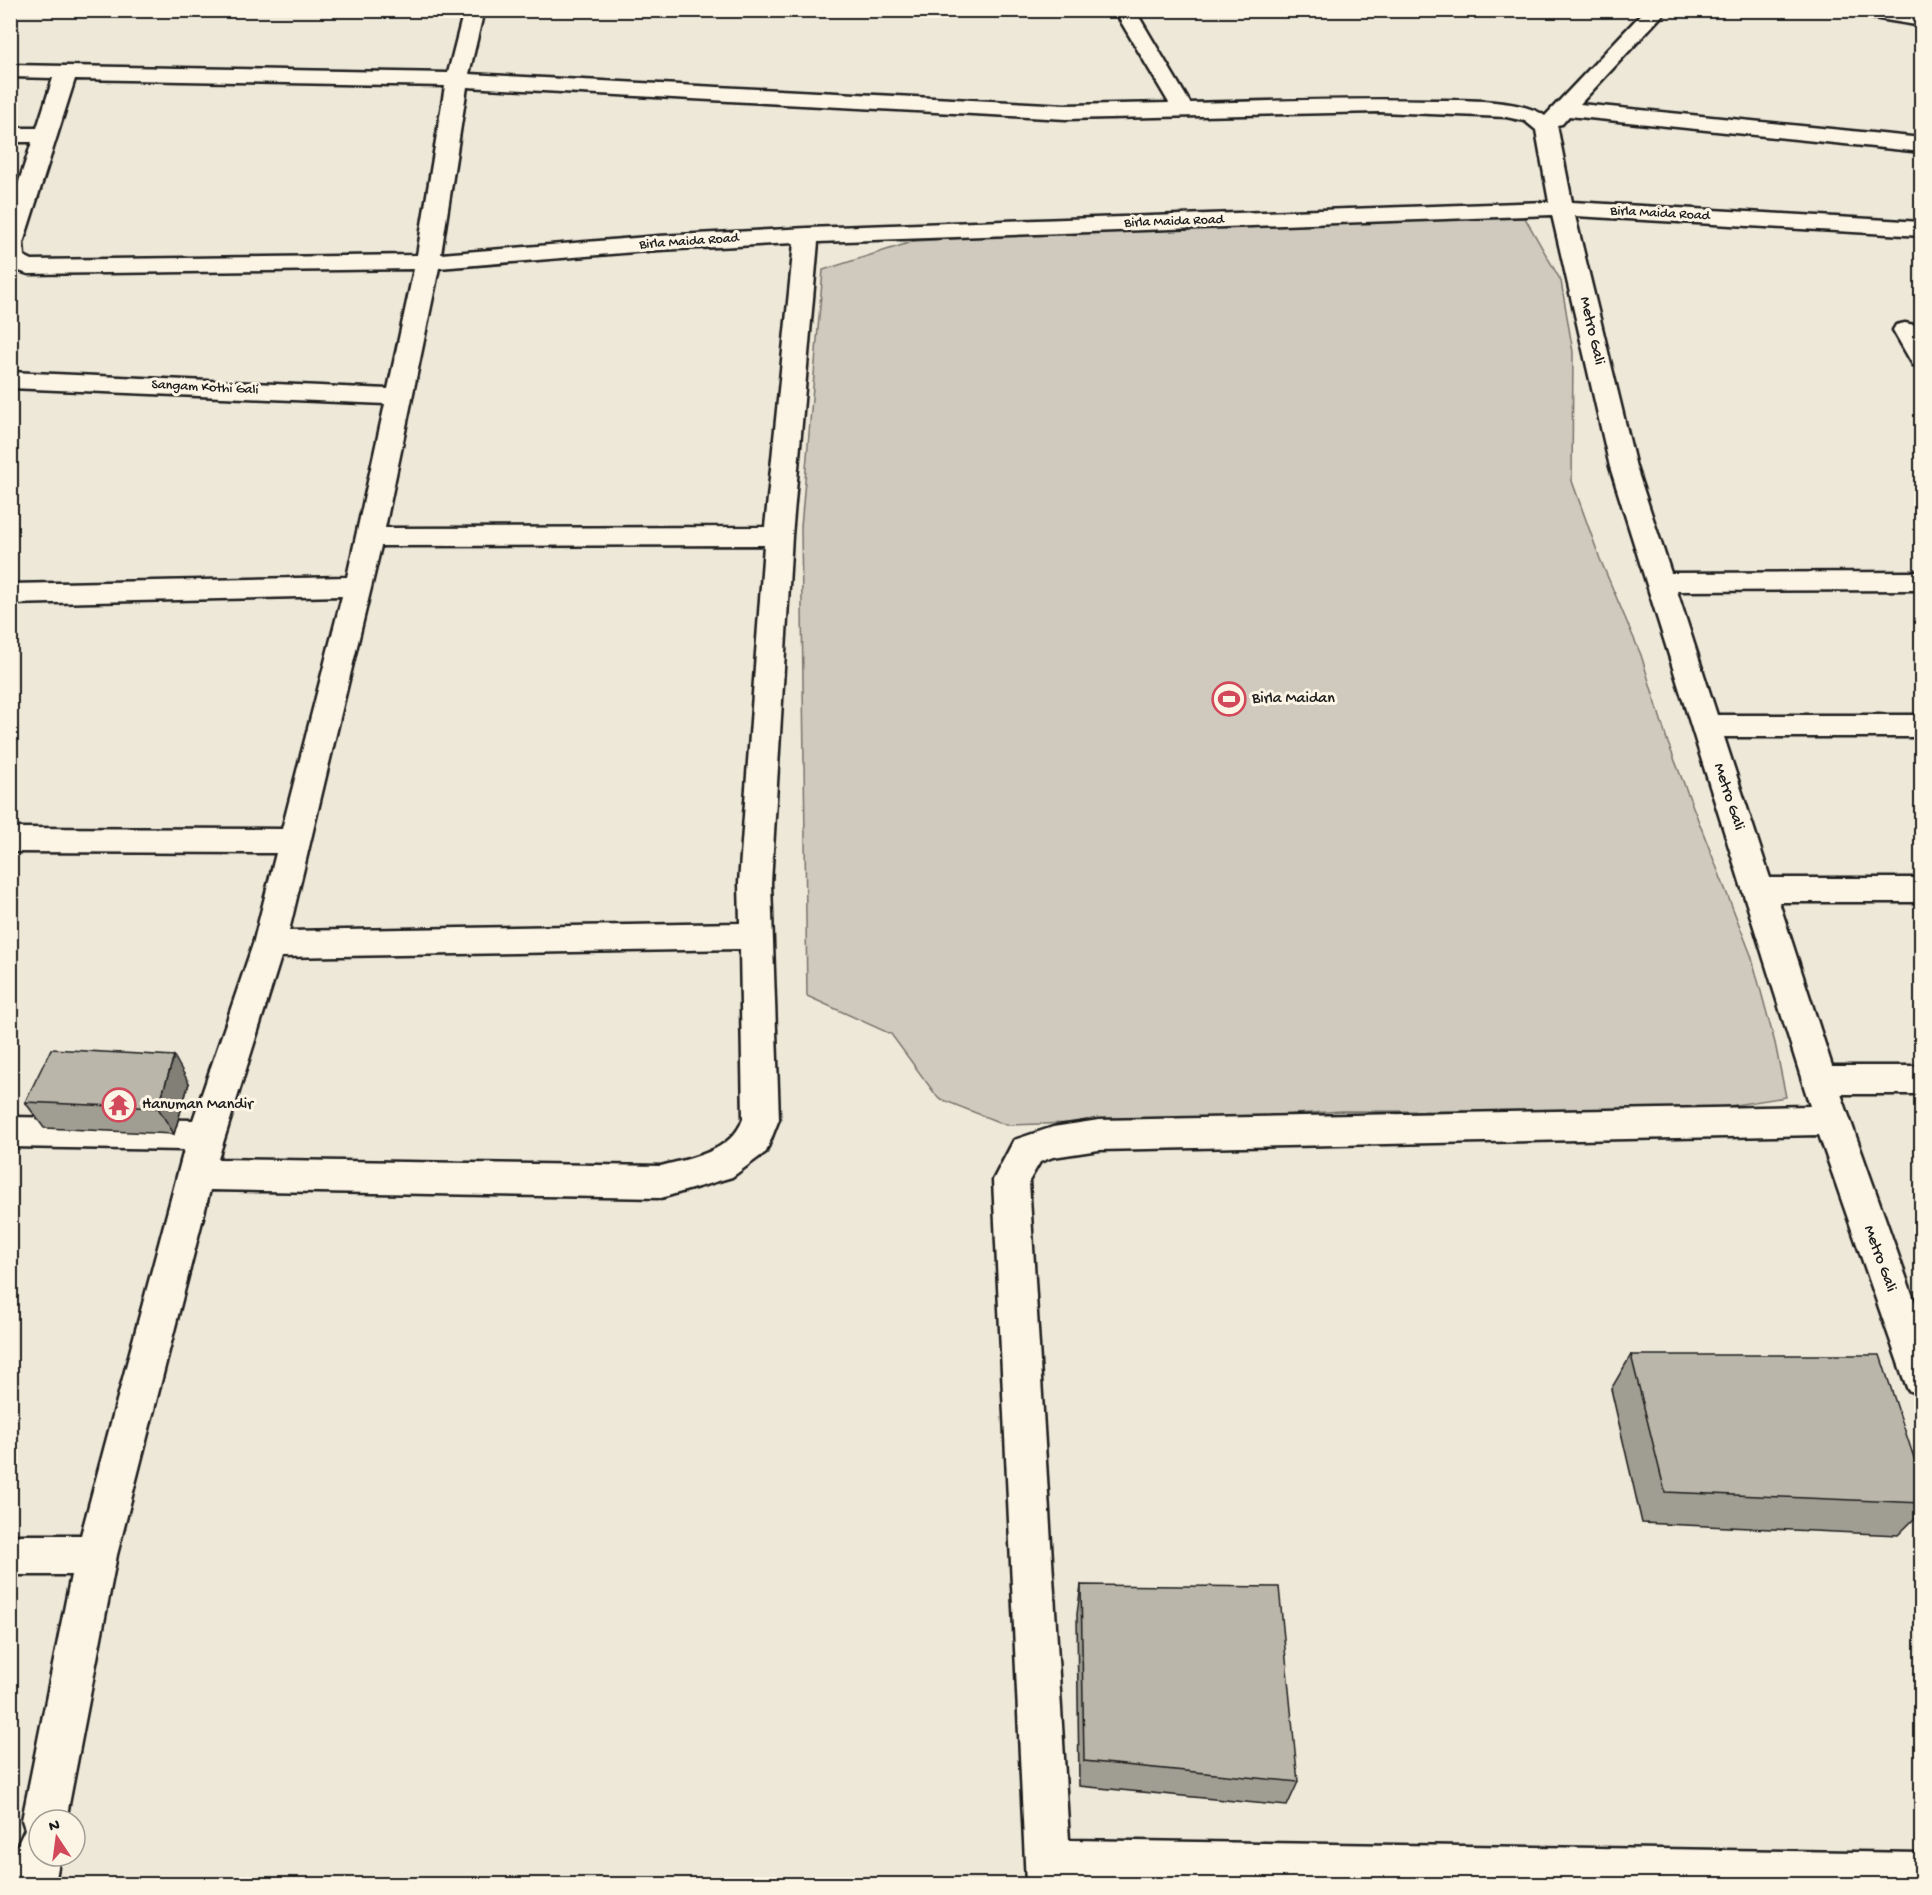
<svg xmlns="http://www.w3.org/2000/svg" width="1932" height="1895" viewBox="0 0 1932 1895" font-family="'Gochi Hand',sans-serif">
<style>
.green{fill:#cfcabd;stroke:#76736c;stroke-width:1.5}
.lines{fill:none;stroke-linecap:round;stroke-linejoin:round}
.minor-casing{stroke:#1c1c1c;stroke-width:5}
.minor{fill:#fcf5e5;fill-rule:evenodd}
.wall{fill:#a09d92;stroke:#1c1c1c;stroke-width:1.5}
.shaded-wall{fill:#827f77;stroke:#1c1c1c;stroke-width:1.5}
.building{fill:#bab6aa;stroke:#1c1c1c;stroke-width:1.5}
.labels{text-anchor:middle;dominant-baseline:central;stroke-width:6;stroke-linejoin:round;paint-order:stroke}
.far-street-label{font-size:14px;fill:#1c1c1c;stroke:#fcf5e5}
.street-label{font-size:16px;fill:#1c1c1c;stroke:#fcf5e5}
.poi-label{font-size:16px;fill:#1c1c1c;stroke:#fcf5e5;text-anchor:start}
</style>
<rect width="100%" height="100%" fill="#eee8d9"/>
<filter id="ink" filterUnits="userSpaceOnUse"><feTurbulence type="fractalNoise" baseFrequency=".0167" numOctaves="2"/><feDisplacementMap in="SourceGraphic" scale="12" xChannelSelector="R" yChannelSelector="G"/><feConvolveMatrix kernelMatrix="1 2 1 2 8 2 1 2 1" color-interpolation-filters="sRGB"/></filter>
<g filter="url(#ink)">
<path class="green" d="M1419 217 1525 218 1561 281 1573 352 1572 481 1600 559 1641 655 1668 743 1751 955 1775 1043 1786 1097 1691 1112 1342 1111 1231 1118 1006 1125 938 1098 891 1034 807 996 801 527 823 270 915 241 1082 231 1295 226Z"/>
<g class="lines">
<g class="minor-casing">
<path id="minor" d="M464 10H484L469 74 1066 105 1169 103 1114 10H1135L1190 103C1271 101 1352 98 1433 100 1462 100 1522 99 1545 116L1645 10H1667L1580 104 1922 138V152L1569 116 1562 124 1557 125 1572 202 1922 222V236L1575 216 1636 467 1671 573 1922 572V590L1677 591 1717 715H1922V737H1724L1770 878H1922V902H1779L1832 1066H1922V1094H1841L1922 1322V1395L1908 1390 1903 1377 1819 1135 1099 1150 1053 1157 1040 1162 1029 1181 1069 1840 1922 1853V1884H1026L993 1180 1014 1140 1053 1127 1099 1120 1810 1106 1610 467 1552 215 818 242 792 536 771 883 779 1119 766 1152 732 1177 661 1198 210 1190 117 1555 66 1820H39V1856H60L55 1884H10L17 1846 25 1829 22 1820 71 1575H10V1535H81L184 1150 10 1147V1117L193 1120 253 944 276 853 10 852V828L282 829 342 596 10 604V584L347 577 385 404 10 388V372L388 389 414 269 28 274 10 268V209L32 142H10V128H37L53 78 10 77V65L448 73ZM75 79 445 86 417 255 32 260 24 256 23 243ZM467 87 1066 119 1379 112 1506 117 1525 121 1536 130 1549 202 807 228 659 236 441 254ZM794 243 765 527 385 528 439 268 659 250ZM764 545 739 883 740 923 289 931 381 546ZM740 949 743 1119C731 1152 691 1158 661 1166L218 1159 281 957Z
M1851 10H1902L1922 14V26L1861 16 1854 14Z
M1905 323 1914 325 1922 337V367L1913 365 1893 330 1896 325Z"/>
</g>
<use href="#minor" class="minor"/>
</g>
<path class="wall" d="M189 1083 174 1134 44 1128 25 1102Z
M1631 1355 1922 1503V1511L1898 1535 1642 1523 1611 1389Z
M1081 1585 1298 1782 1287 1806 1079 1786 1077 1614Z"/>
<path class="shaded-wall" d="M174 1056 189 1083 174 1134 158 1108Z"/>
<path class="building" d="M51 1049 174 1056 158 1108 25 1102Z
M1631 1355H1880L1922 1482V1503L1665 1492Z
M1081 1585 1279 1587 1298 1782 1084 1761Z"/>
</g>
<defs>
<g id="stadium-ring" transform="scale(1.725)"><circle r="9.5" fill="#fcf5e5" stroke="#d1495b" stroke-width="1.5"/><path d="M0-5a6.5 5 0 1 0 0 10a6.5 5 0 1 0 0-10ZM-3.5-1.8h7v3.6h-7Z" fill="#d1495b"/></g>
<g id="temple-ring" transform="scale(1.725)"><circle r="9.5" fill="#fcf5e5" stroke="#d1495b" stroke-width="1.5"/><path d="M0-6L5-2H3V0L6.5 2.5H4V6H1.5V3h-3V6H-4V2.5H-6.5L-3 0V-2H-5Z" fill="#d1495b"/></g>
</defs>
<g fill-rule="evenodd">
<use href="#stadium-ring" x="1229" y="699"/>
<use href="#temple-ring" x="119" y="1105"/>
</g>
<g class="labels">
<g class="far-street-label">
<text transform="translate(1660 214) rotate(3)">Birla Maida Road</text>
<text transform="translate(1174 222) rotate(-2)">Birla Maida Road</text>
<text transform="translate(689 242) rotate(-4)">Birla Maida Road</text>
<text transform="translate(205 388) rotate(3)">Sangam Kothi Gali</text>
</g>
<g class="street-label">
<text transform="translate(1591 331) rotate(77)">Metro Gali</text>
<text transform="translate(1728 797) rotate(72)">Metro Gali</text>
<text transform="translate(1879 1259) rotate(70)">Metro Gali</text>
</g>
<g class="poi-label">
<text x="1252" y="699">Birla Maidan</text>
<text x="142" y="1105">Hanuman Mandir</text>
</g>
</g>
<rect width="1932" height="1895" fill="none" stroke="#fcf5e5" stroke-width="36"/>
<rect x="18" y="18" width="1896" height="1859" fill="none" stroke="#1c1c1c" stroke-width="2" filter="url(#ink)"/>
<g transform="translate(57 1838) rotate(347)"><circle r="28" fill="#fcf5e5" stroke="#a29e95" stroke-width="1.5"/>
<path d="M0-4.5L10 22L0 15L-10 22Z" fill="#d1495b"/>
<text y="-9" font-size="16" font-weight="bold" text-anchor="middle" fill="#1c1c1c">N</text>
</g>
</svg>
